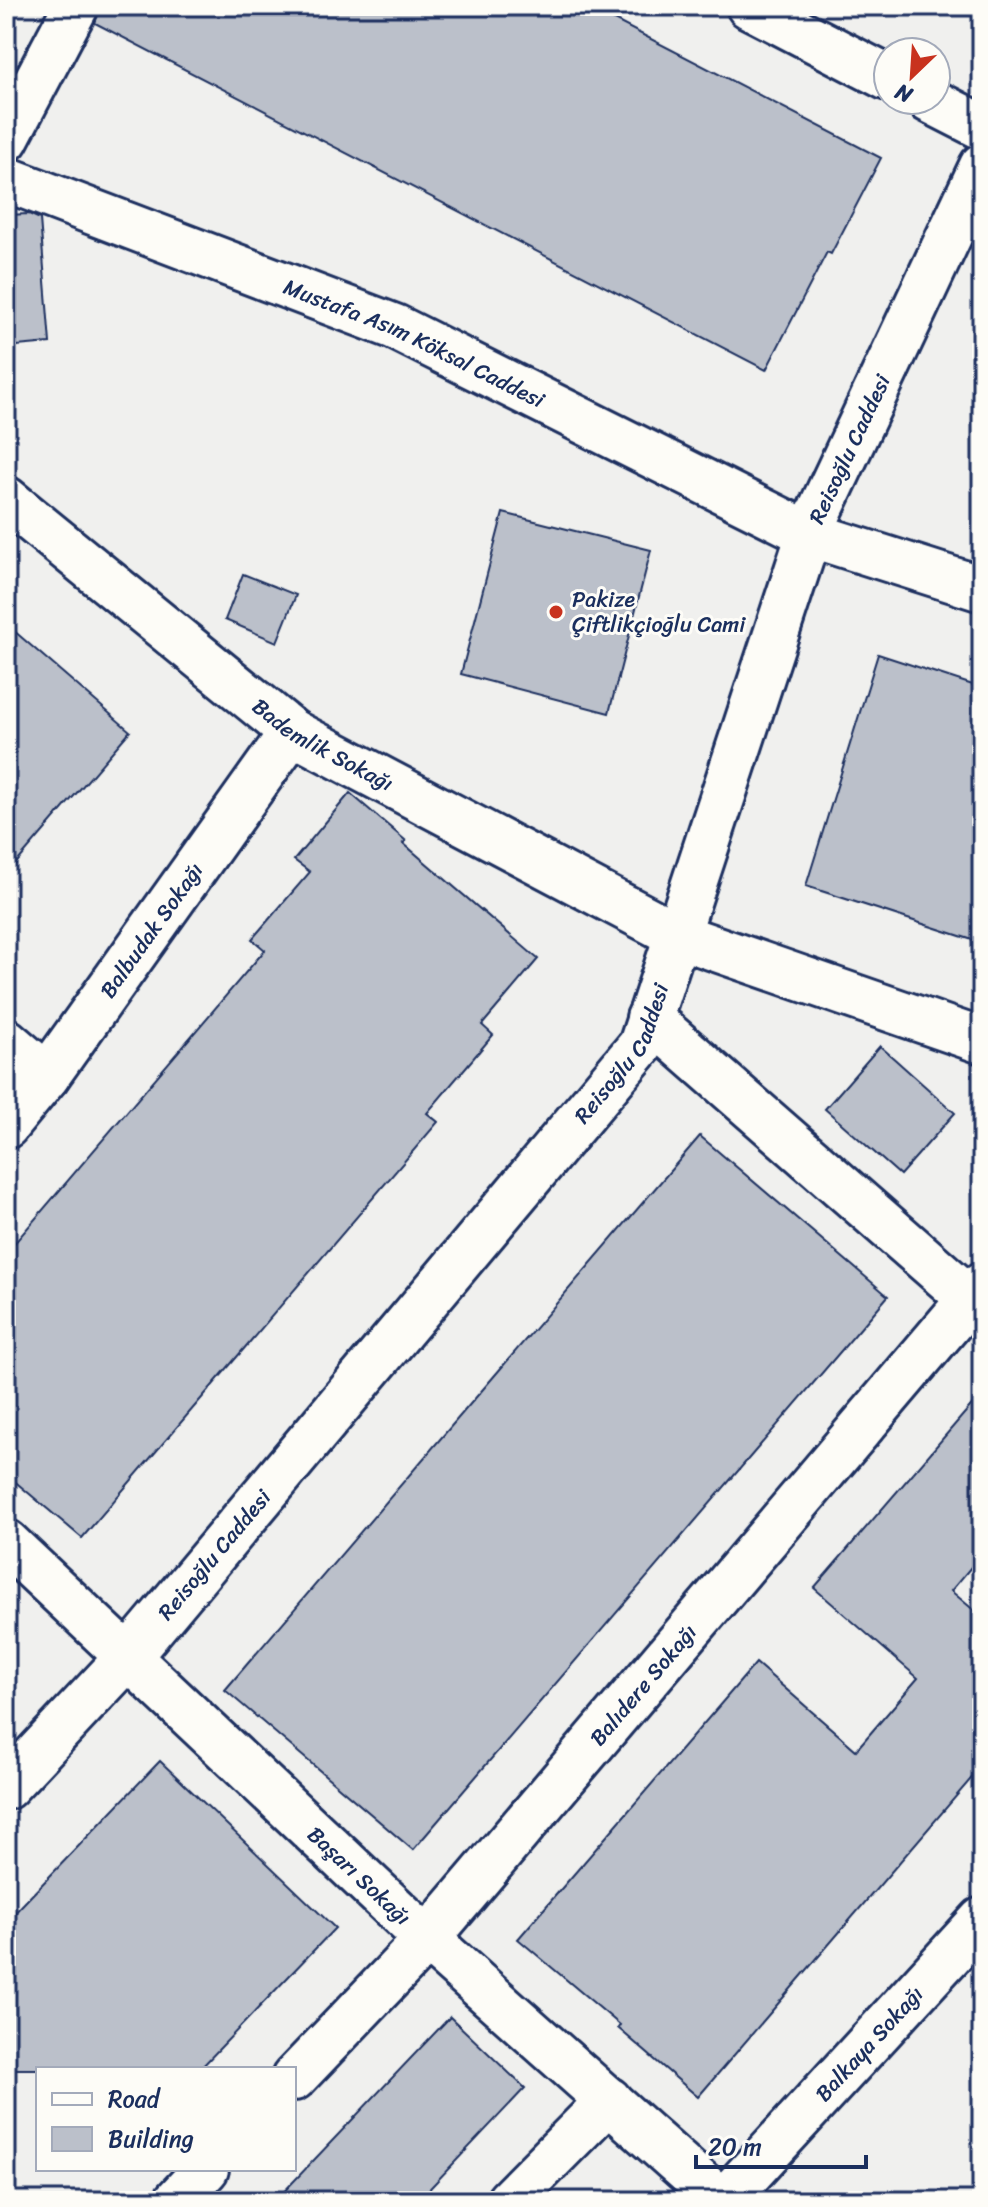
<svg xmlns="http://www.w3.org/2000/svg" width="988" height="2207" viewBox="0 0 988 2207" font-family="Sriracha,sans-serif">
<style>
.building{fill:#bbc0ca;stroke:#1b2f5e;stroke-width:2}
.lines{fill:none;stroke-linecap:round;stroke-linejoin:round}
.minor-casing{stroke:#1b2f5e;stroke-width:50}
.tertiary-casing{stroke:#1b2f5e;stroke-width:50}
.minor{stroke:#fdfcf7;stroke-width:44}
.tertiary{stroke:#fdfcf7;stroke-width:44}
.poi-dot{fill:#c8321e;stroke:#fdfcf7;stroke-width:3}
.labels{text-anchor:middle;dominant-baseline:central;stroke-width:6;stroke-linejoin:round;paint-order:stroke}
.street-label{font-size:22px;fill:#1b2f5e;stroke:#fdfcf7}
.poi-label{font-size:22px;fill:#1b2f5e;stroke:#fdfcf7;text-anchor:start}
</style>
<rect width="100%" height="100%" fill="#f0f0ee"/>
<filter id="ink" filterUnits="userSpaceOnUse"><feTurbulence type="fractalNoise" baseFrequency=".0125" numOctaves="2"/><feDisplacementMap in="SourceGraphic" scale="16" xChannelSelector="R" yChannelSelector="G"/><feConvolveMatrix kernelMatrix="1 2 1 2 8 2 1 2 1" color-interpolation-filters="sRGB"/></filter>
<g filter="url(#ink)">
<path class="building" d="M101 6H587L881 158 831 254 827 252 766 370 95 23Z
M29 214 40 219 50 343 6 347V215Z
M503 513 651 550 609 713 461 674Z
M243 574 296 595 277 642 225 620Z
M6 624 130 731 6 875Z
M878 654 982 688V943L806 886Z
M350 793 406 841 403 843 538 959 482 1025 493 1035 427 1113 438 1122 82 1538 6 1474V1253L265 950 252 939 310 872 294 860Z
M880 1046 955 1113 900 1175 825 1109Z
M700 1136 888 1296 413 1850 225 1690Z
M982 1393V1554L951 1591 982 1617V1766L698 2097 618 2028 620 2025 518 1939 756 1663 856 1750 918 1678 814 1588Z
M160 1761 335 1928 200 2069H6V1922Z
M450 2017 525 2088 418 2201H275Z"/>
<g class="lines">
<g class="minor-casing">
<g id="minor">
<path d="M749 6 888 78"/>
<path d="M929 100 982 127"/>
<path d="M6 139 76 6"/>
<path id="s1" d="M6 499 292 732 679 936 982 1041"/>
<path id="s2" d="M809 534 982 166"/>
<path d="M649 1018 969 1298"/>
<path d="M6 1041 47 1076"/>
<path id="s3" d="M6 1126 47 1076 292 732"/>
<path id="s4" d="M6 1542 427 1939 721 2201"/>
<path id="s5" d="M294 2078 427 1939 982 1285"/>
<path d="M176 2201 206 2169"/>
<path d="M509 2201 609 2100"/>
<path id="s6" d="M724 2201 982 1920"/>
</g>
</g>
<g class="tertiary-casing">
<g id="tertiary">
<path id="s7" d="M6 179 395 327 809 534 982 589"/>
<path id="s8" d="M6 1787 127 1658 641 1045 809 534"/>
</g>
</g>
<use href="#minor" class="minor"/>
<use href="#tertiary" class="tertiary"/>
</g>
</g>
<circle class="poi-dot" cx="556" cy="612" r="8"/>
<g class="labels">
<g class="street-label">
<text stroke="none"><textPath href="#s7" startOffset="440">Mustafa Asım Köksal Caddesi</textPath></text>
<text stroke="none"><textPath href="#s2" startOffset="94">Reisoğlu Caddesi</textPath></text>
<text stroke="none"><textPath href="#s1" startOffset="402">Bademlik Sokağı</textPath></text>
<text stroke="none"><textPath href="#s3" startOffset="244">Balbudak Sokağı</textPath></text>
<text stroke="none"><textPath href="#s8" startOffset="960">Reisoğlu Caddesi</textPath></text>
<text stroke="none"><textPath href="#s8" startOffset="312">Reisoğlu Caddesi</textPath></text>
<text stroke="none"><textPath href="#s5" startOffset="526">Balıdere Sokağı</textPath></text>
<text stroke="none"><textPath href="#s4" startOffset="486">Başarı Sokağı</textPath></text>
<text stroke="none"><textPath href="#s6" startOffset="214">Balkaya Sokağı</textPath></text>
</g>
<g class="poi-label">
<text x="572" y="599">Pakize<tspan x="572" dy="25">Çiftlikçioğlu Cami</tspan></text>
</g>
</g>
<rect width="988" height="2207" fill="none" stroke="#fdfcf7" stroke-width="32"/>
<rect x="16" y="16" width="956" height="2175" fill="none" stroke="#1b2f5e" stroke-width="3" filter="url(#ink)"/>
<rect x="36" y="2067" width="260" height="104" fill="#fdfcf7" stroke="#a3aaba" stroke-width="2"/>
<rect x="52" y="2093" width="40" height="12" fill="#fdfcf7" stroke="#a3aaba" stroke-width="2"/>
<text x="108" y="2107" font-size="24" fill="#1b2f5e">Road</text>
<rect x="52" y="2127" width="40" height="24" fill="#bbc0ca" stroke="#a3aaba" stroke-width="2"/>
<text x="108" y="2147" font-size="24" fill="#1b2f5e">Building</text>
<g transform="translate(912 76) rotate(205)"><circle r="38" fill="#fdfcf7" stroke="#a3aaba" stroke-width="2"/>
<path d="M0-6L14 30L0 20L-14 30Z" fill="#c8321e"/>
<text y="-12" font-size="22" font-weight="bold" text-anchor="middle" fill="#1b2f5e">N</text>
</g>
<path d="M696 2155v12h170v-12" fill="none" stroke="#1b2f5e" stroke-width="4"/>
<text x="708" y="2155" font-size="24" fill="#1b2f5e" stroke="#fdfcf7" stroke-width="6" paint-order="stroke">20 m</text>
</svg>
